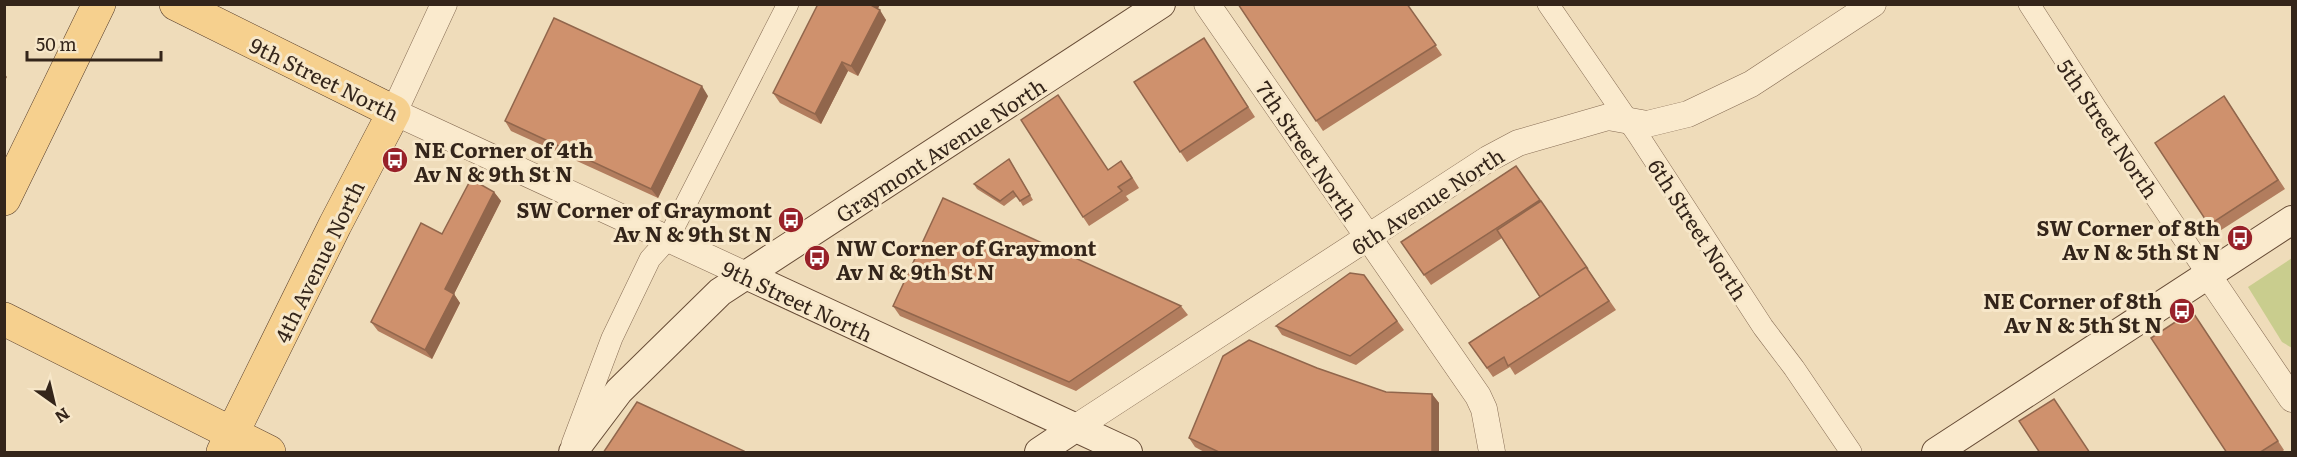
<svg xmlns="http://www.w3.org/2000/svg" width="2297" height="457" viewBox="0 0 2297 457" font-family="Literata,serif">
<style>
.green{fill:#c9cd8e}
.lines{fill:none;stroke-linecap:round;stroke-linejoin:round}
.minor-casing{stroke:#866c54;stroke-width:22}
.tertiary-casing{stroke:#866c54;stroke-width:27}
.secondary-casing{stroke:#684d37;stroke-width:30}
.primary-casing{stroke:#533a29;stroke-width:34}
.minor{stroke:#faeacd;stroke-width:21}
.tertiary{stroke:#faeacd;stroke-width:26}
.secondary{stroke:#faeacd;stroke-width:28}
.primary{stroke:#f6d08e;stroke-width:33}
.wall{fill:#b27d5e}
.shaded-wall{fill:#91664c}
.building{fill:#cf916d;stroke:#91664c;stroke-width:1.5}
.labels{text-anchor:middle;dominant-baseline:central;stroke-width:6;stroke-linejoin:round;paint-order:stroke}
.street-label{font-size:21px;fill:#34251a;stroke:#f7e7c9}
.poi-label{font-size:21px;font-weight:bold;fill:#34251a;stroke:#f7e7c9;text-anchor:end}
</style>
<rect width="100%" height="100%" fill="#efdcba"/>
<path class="green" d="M2292 258V348L2282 342 2248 287Z"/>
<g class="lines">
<g class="minor-casing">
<path id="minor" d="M1548 4 1638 135 1763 327 1794 368 1851 452
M2029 4 2096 108 2208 275
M572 444 612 338 650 259 668 239 788 4"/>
</g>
<g class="tertiary-casing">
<path id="tertiary" d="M444 4 394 112 746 275
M1207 4 1478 396 1484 409 1492 452
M2208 275 2292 399
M1075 428 1488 159 1518 143 1608 117 1647 124 1688 114 1751 84 1873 4"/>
</g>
<g class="secondary-casing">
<path id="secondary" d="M746 275 1128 452
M573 452 619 391 720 292 1161 4
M1039 452 1075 428
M1936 452 2292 220"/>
</g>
<g class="primary-casing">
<path id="primary" d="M176 4 394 112 335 225 223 452
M4 199 99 4
M4 319 269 452"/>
</g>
<use href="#minor" class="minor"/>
<use href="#tertiary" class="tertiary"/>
<use href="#secondary" class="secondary"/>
<use href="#primary" class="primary"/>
</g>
<path class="wall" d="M880 4 878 9 886 20 858 76 848 71 821 124 780 103 773 93Z
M1238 4H1407L1442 55 1323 131Z
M1204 38 1255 117 1187 162 1134 82Z
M708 96 658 198 511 131 505 121Z
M2224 96 2285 189 2215 234 2209 225Z
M1013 165 1033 200 1023 206 1017 196 1004 206 977 189 974 184Z
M1516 166 1616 310 1515 375 1510 367 1493 377 1469 343 1540 297 1502 238 1431 285 1401 242Z
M1109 170H1128L1139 188 1126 196 1129 200 1089 226 1083 217Z
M494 192 501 201 454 294 460 303 432 359 378 331 371 322 442 234Z
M1364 275 1404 330 1356 365 1282 335 1276 326Z
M893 306H1181L1188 315 1076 391 900 316Z
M2192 311 2284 450 2281 453H2227Z
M1317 368 1386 392 1432 394 1439 403V453H1206L1195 447 1189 438Z"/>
<path class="shaded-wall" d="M880 4 875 14 869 5Z
M880 10 886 20 858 76 851 66Z
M842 62 848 71 821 124 815 114Z
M4 73 7 77 4 82Z
M702 86 708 96 658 198 651 189Z
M494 192 501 201 454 294 460 303 432 359 425 350 445 289Z
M1432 394 1439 403V453H1432Z"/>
<path class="building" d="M818 4H869L880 10 851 66 842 62 815 114 773 93Z
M1238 4H1407L1436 45 1316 121Z
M554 18 702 86 651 189 505 121Z
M1204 38 1248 107 1180 152 1134 82Z
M1058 95 1108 170 1121 161 1132 178 1118 187 1122 191 1083 217 1021 120Z
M2224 96 2278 180 2209 225 2155 143Z
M1009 159 1030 195 1020 201 1013 191 1000 201 974 184Z
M1516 166 1540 200 1424 275 1401 242Z
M471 179 494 192 445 289 454 294 425 350 371 322 421 223 442 234Z
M943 198 1181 306 1069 382 893 306Z
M1541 201 1588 269 1586 267 1540 297 1497 230Z
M1586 267 1609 301 1508 366 1504 357 1487 368 1469 343Z
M1350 273 1364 275 1397 321 1350 356 1276 326Z
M2192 311 2278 441 2259 453H2227L2151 338Z
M1249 340 1317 368 1386 392 1432 394V453H1221L1189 438 1223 356Z
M2054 399 2090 453H2040L2019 421Z
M637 402 744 451 743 453H603Z"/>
<defs>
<g id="bus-disc" transform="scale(1.35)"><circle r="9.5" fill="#982129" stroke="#f7e7c9"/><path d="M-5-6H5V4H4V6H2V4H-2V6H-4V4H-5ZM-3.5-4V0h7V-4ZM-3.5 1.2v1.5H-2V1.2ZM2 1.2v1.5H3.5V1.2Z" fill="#fff"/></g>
</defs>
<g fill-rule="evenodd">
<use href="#bus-disc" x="395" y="160"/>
<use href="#bus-disc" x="791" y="220"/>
<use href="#bus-disc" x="2240" y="238"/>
<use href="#bus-disc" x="817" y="258"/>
<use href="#bus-disc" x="2182" y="311"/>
</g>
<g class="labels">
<g class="street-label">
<text transform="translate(325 78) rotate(26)">9th Street North</text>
<text transform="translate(2109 128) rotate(56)">5th Street North</text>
<text transform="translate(940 149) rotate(-33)">Graymont Avenue North</text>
<text transform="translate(1308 150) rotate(56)">7th Street North</text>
<text transform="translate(1427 200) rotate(-33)">6th Avenue North</text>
<text transform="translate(1699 229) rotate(57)">6th Street North</text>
<text transform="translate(318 261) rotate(-64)">4th Avenue North</text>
<text transform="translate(798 300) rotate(25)">9th Street North</text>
</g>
<g class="poi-label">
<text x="414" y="148" text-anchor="start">NE Corner of 4th<tspan x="414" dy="24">Av N &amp; 9th St N</tspan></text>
<text x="772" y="208">SW Corner of Graymont<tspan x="772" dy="24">Av N &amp; 9th St N</tspan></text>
<text x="2220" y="226">SW Corner of 8th<tspan x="2220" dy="24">Av N &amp; 5th St N</tspan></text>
<text x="836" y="246" text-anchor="start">NW Corner of Graymont<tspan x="836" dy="24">Av N &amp; 9th St N</tspan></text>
<text x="2162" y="299">NE Corner of 8th<tspan x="2162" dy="24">Av N &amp; 5th St N</tspan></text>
</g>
</g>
<rect width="2297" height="457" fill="none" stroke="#34251a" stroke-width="12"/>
<g transform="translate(54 403) rotate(146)" stroke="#f7e7c9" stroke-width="4.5" paint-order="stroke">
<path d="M0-4.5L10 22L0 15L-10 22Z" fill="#34251a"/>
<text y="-9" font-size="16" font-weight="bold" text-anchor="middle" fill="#34251a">N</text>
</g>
<path d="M27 51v9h134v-9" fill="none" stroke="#34251a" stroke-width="3"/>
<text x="36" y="51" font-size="18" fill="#34251a" stroke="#f7e7c9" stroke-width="4.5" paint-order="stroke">50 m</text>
</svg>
